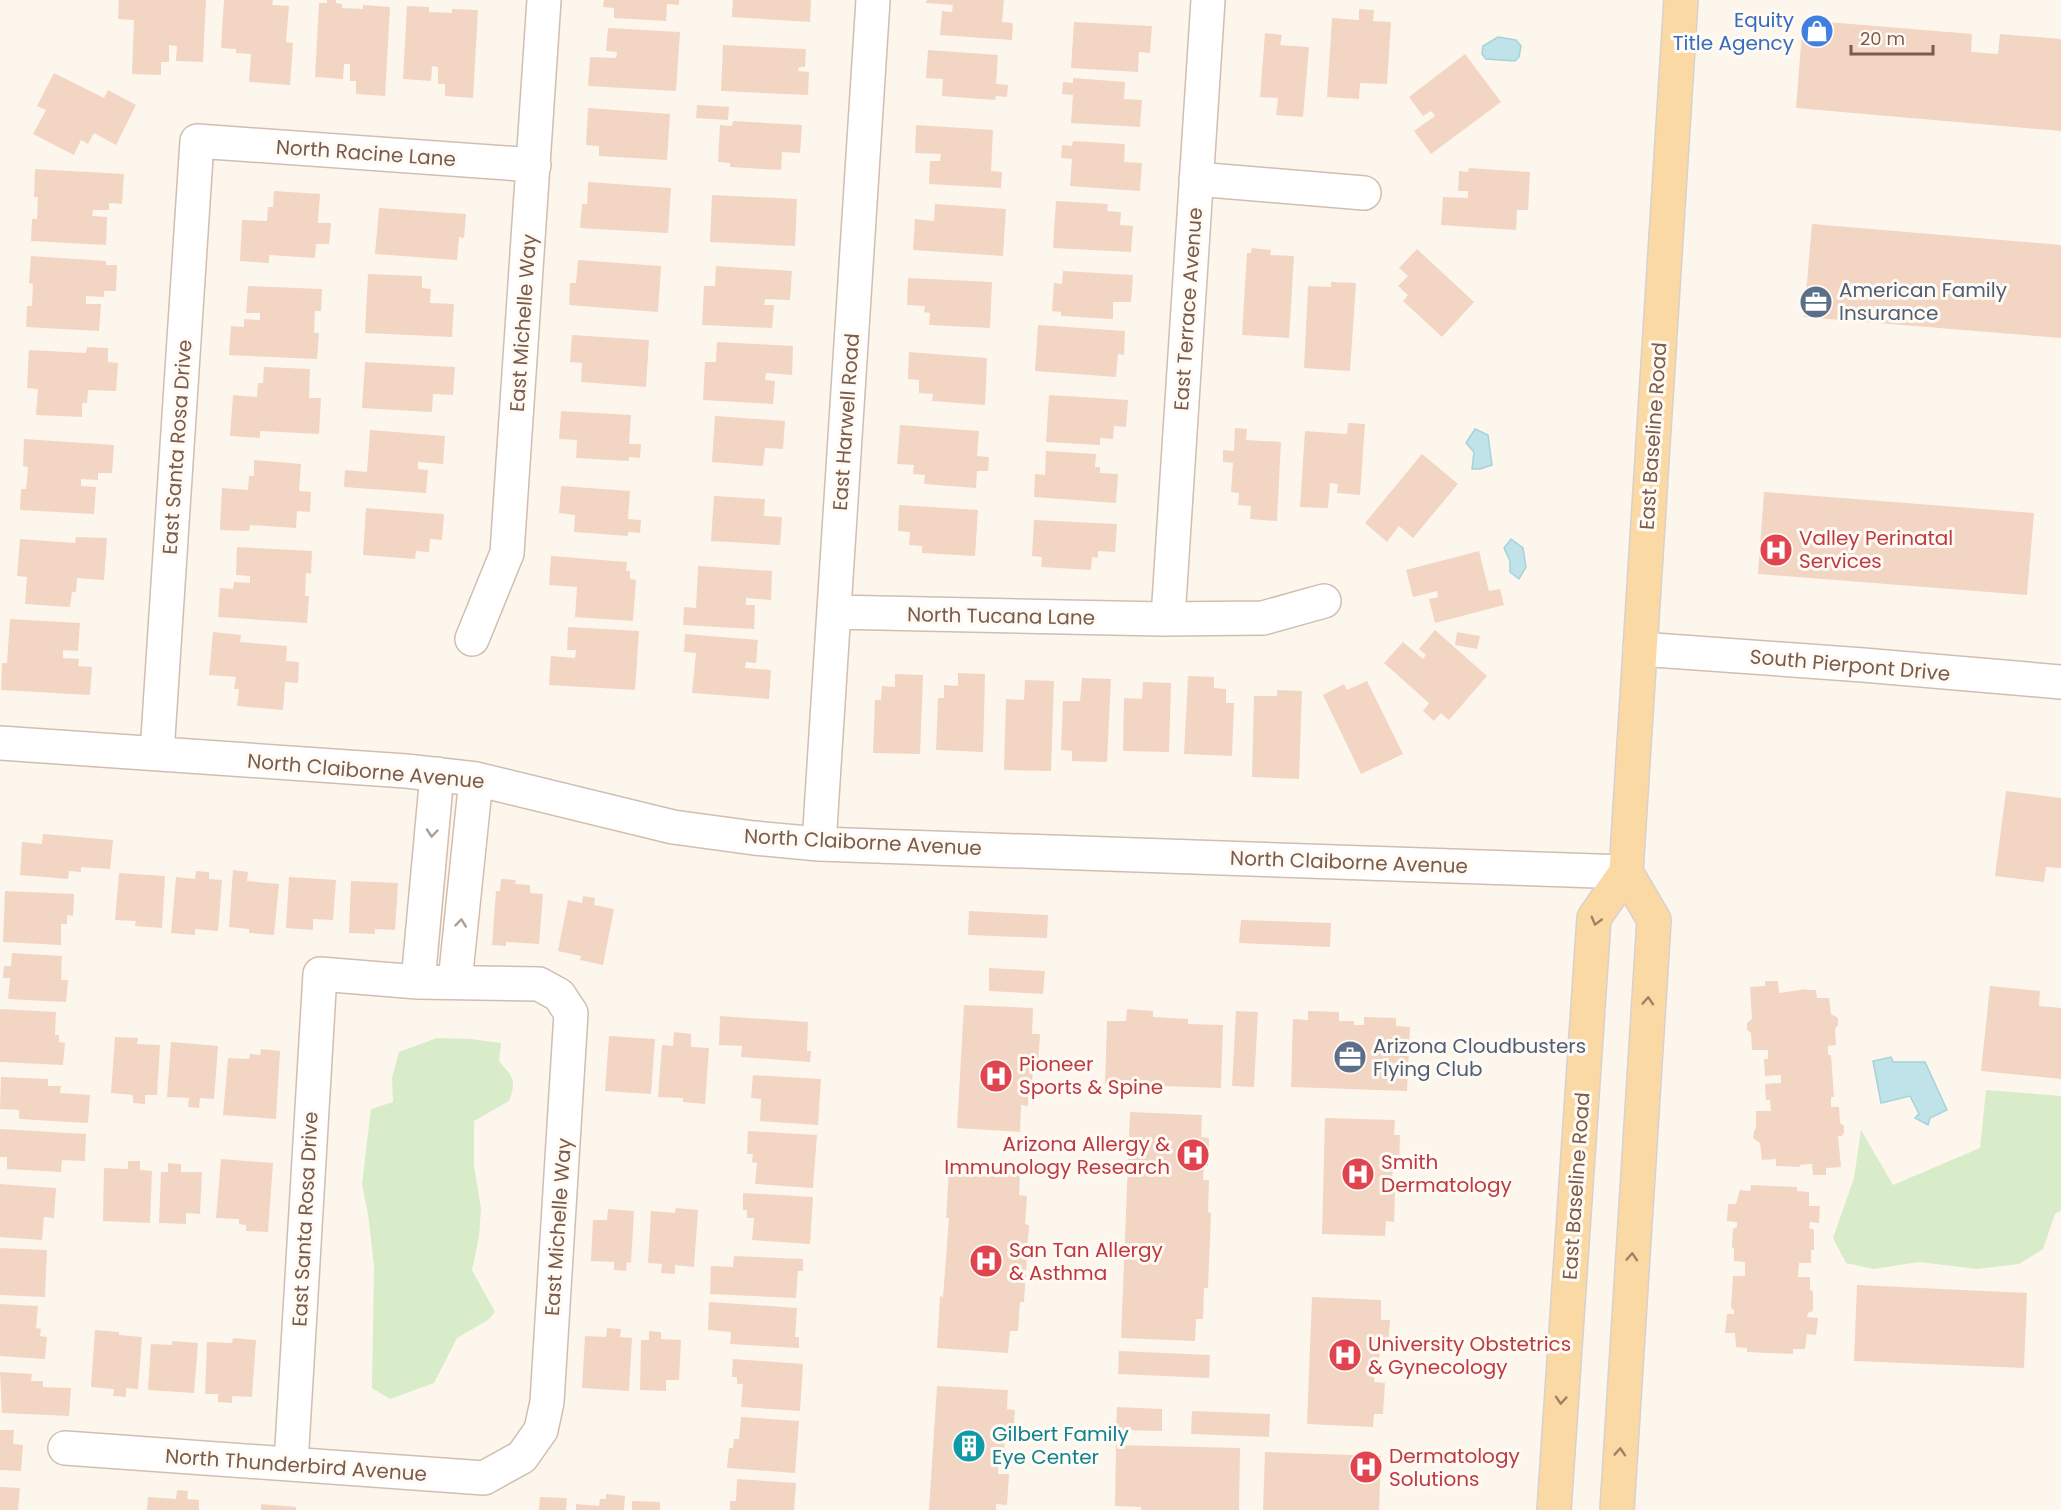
<svg xmlns="http://www.w3.org/2000/svg" width="2061" height="1510" viewBox="0 0 2061 1510" font-family="Poppins,sans-serif">
<style>
.green{fill:#d8ecc9}
.water{fill:#bfe3e8;stroke:#a5d3da;stroke-width:1.5}
.building{fill:#f3d5c3}
.lines{fill:none;stroke-linecap:round;stroke-linejoin:round}
.minor-casing{stroke:#d1beb0;stroke-width:36}
.major-casing{stroke:#dad1cd;stroke-width:36}
.minor{stroke:#fff;stroke-width:33}
.major{stroke:#fbd9a5;stroke-width:33}
.oneway{stroke:#af9d94}
.oneway2{stroke:#a18267}
.labels{text-anchor:middle;dominant-baseline:central;stroke-width:6;stroke-linejoin:round;paint-order:stroke}
.shop-label{font-size:20px;fill:#366cbe;stroke:#fffaf3;text-anchor:end}
.street-label{font-size:20px;fill:#7a5c4d;stroke:#fffaf3}
.service-label{font-size:20px;fill:#4e5e75;stroke:#fffaf3;text-anchor:start}
.health-label{font-size:20px;fill:#be3a42;stroke:#fffaf3;text-anchor:start}
.culture-label{font-size:20px;fill:#0d838f;stroke:#fffaf3;text-anchor:start}
</style>
<rect width="100%" height="100%" fill="#fdf6ec"/>
<path class="green" d="M437 1038 471 1039 501 1043 499 1061C513 1078 517 1079 509 1101L474 1121V1166L481 1208 479 1237 472 1270 495 1312 488 1320 457 1338 434 1383 390 1399 372 1388 374 1266 368 1214 362 1184 371 1109 393 1102 392 1078 399 1052Z
M1986 1090 2061 1096V1210L2055 1214 2043 1249 2019 1264 1977 1269 1919 1262 1874 1269 1846 1263 1833 1238 1854 1178 1861 1130 1893 1185 1980 1148Z"/>
<path class="water" d="M1498 37 1516 40 1521 46 1519 57 1515 61 1486 59 1482 54 1483 46Z
M1475 429 1488 435 1492 465 1480 469H1472L1474 452 1466 443Z
M1511 539 1523 548 1526 567 1519 579 1510 572V561L1504 548Z
M1891 1057 1893 1062H1925L1947 1110 1930 1118 1928 1125 1915 1118 1919 1114 1910 1096 1881 1103 1873 1061Z"/>
<path class="building" d="M119 0H206L203 62 176 61 177 46 169 45V62H161V75L132 74 134 20 118 19Z
M224 0H273L272 5 289 6 286 42 293 43 290 85 249 82 251 54 236 53V49L221 48Z
M327 0H336V3L342 4V8L363 9V5L390 7 385 96 356 94V81H350V64H344L343 79 315 77 319 3H327Z
M604 0H679V5L667 4 666 21 614 18V8L603 7Z
M733 0H811L810 22 732 17Z
M927 0H1004L1002 22 1013 23 1012 40 940 35 942 11 952 12 953 5 926 3Z
M407 6 429 7V12L452 13V9L478 10 473 98 445 96V84H438V67L432 66 431 81 403 79Z
M1359 9 1374 10 1373 21 1391 22 1387 84 1360 83 1359 99 1327 97 1332 18 1359 20Z
M1803 20 1972 34 1971 52 1998 54 2000 34 2061 39V131L1796 108Z
M1074 22 1152 26 1150 53 1139 52 1138 72 1071 68Z
M608 28 680 32 676 91 588 86 590 57 616 58 617 52 606 51Z
M1265 33 1282 35 1280 45 1309 47 1303 117 1276 115 1278 98 1260 97Z
M723 45 806 49 805 67H799L798 71 809 72 808 95 721 91Z
M928 50 998 55 996 84 1008 85 1007 97 996 96 995 100 942 96 943 79 926 78Z
M1465 54 1501 102 1431 154 1414 131 1435 116 1431 111 1423 116 1409 97Z
M54 73 104 98 108 90 136 105 116 145 94 133 88 144 81 140 74 155 33 134 46 110 37 106Z
M1073 78 1125 82 1124 99 1142 100 1140 127 1071 123 1073 95 1062 94 1063 82 1073 83Z
M697 105 729 107 728 120 696 118Z
M588 108 670 114 667 160 599 156V146L586 145Z
M733 121 802 125 800 153 782 152 781 170 730 167V163L718 162 720 125 732 126Z
M916 125 993 130 991 171 1002 172 1001 188 929 184 930 161H940L941 154 915 153Z
M1073 141 1125 144 1124 162 1142 163 1140 191 1070 186 1072 159 1061 158 1062 145 1072 146Z
M1469 168 1530 172 1528 210H1517L1516 230 1441 225 1443 197 1468 198V191H1458L1459 171 1468 172Z
M35 169 124 174 122 204 109 203V210H93L92 216 107 217 106 245 31 241 32 219H37L38 197H34Z
M588 182 671 188 668 233 580 228 582 204H587Z
M274 191 320 194 318 223H331L329 244H316L315 258 269 255V263L240 261 242 220 267 221 268 207H273Z
M712 195 797 199 795 246 710 242Z
M1056 201 1108 204 1107 211 1121 212 1120 225 1133 226 1131 252 1053 248Z
M935 204 1006 209 1003 256 913 250 915 219 934 221Z
M379 208 466 214 464 238 459 237 457 260 375 254Z
M1812 224 2061 245V338L1804 317Z
M1252 248 1271 250 1270 255 1294 256 1289 338 1242 335 1247 253H1251Z
M1417 249 1474 302 1442 337 1403 301 1408 295 1398 286 1408 276 1399 268Z
M31 256 106 261V265H117L116 291H104V297L86 296V304H101L99 331 26 327 27 306H32L33 284 29 283Z
M578 260 661 266 658 312 569 305 570 283H576Z
M716 266 792 271 790 300 765 299 764 305H774L772 328 702 325 704 286H715Z
M1063 271 1133 275 1131 302H1113V319L1061 316V312L1052 311 1054 283 1062 284Z
M368 274 422 276V288L431 289 430 303 454 304 452 337 365 333Z
M908 278 992 282 990 328 929 325 930 313 924 312 925 306 907 305Z
M1331 282 1356 283 1350 371 1304 368 1308 286 1331 287Z
M248 286 322 289 321 311H315L314 333H319L317 359 229 355 231 326 244 327V319L260 320V313H246Z
M1038 325 1125 331 1124 355 1118 354 1116 377 1035 371Z
M572 335 649 340 646 387 581 382 582 363 570 362Z
M717 342 793 346 792 375 766 373 765 380 775 381 773 404 703 400 705 362H716Z
M87 347 108 348V362L118 363 116 391 88 390 87 403H82V417L36 415 38 389 27 388 29 350 86 353Z
M909 352 987 358 985 405 932 401 933 394 919 393V380L908 379Z
M365 362 455 367 453 395 433 394 432 412 362 408Z
M264 367 310 369 309 398H321L319 434 260 431V438L230 436 233 395 257 397 258 383H263Z
M1049 395 1128 400 1126 427 1114 426 1113 439 1100 438V445L1046 442Z
M561 411 631 415 629 444H641L640 458 629 457V461L576 458 577 440 559 439Z
M715 416 785 421 783 449 765 448 763 466 712 462Z
M1348 423 1365 424 1360 495 1337 493 1338 484 1330 483 1328 508 1300 507 1305 431 1347 434Z
M900 425 979 431 977 456 989 457 988 471H977L976 488 924 484 925 475 913 474 914 465 897 464Z
M1235 428 1247 429 1246 440 1281 442 1277 521 1250 519 1251 506 1238 505 1239 493 1231 492 1233 463 1223 462V450L1234 451Z
M370 430 445 436 443 464 418 462V469L428 470 426 493 344 487 345 470 367 472Z
M24 439 114 445 112 473H98V480L81 479V486L96 487 94 514 20 510 21 489H26L28 467 23 466Z
M1046 451 1096 454 1095 467H1100V473L1118 474 1116 503 1034 497 1035 474 1045 475Z
M1422 454 1458 484 1413 538 1399 526 1387 542 1365 523Z
M254 460 301 464 299 491 311 492 310 512 297 511 296 528 250 525 249 531 220 530 222 488 248 490 249 476H254Z
M561 486 630 491 628 519 641 520 640 533 628 532V536L574 532 575 515 559 513Z
M1764 492 2034 513 2027 595 1758 574Z
M714 496 765 499 764 516 782 517 780 545 711 541Z
M899 505 978 510 975 556 922 553V546L909 545 910 532 898 531Z
M366 508 444 514 442 540 430 539 429 552 416 551 415 559 363 555Z
M1034 520 1117 524 1115 552 1098 551V558L1092 557 1091 570 1041 567 1042 557 1032 556Z
M76 537 107 538 104 580 77 578 76 592H72L70 607 25 604 27 577 17 576 20 539 75 543Z
M237 547 312 551 311 574 306 573 305 596H309L307 623 218 617 220 588 233 589 234 582 250 583V576L236 575Z
M1479 551 1489 591 1500 589 1504 605 1435 623 1429 599 1438 597 1437 591 1413 597 1406 570Z
M551 556 627 562 626 571H630V579L636 580 633 621 575 617 577 587 549 585Z
M698 566 772 571 771 600 746 598V605H755L754 629 683 625 684 607 696 608Z
M10 619 80 623 78 651 63 650V658L79 659 78 666 92 667 90 695 1 690 2 663H7Z
M568 627 639 631 635 690 549 685 551 656 575 658 576 650H567Z
M1435 630 1487 676 1449 720 1441 713 1434 721 1423 711 1429 703 1384 663 1403 642 1423 659 1426 655 1419 649Z
M213 632 241 635 240 642 287 646 286 661 299 662 298 683 285 682 283 710 237 706 239 689H234L236 677 209 675Z
M1457 632 1480 636 1477 649 1455 645Z
M685 634 758 640 756 663 746 662 745 668 771 670 769 699 692 693 696 653 684 652Z
M958 673 985 674 983 752 936 750 938 698H944V685L958 686Z
M895 674 923 675 920 754 873 753 875 700H881L882 686 895 687Z
M1188 676 1214 677V688L1226 689V703H1234L1232 756 1184 754Z
M1082 678 1111 679 1107 762 1072 761V751L1061 750 1063 701H1080Z
M1025 680 1054 681 1051 771 1004 770 1006 699 1024 700Z
M1367 681 1403 754 1361 774 1323 695 1344 684 1347 690Z
M1143 682 1171 683 1169 752 1123 751 1124 698 1142 699Z
M1277 690 1302 691 1299 779 1252 777 1254 696H1277Z
M2006 791 2061 798V868L2046 867 2044 882 1995 876Z
M43 834 113 840 110 869 81 867V872L69 871 68 879 20 875 22 842 42 844Z
M233 870 248 872 247 881 279 884 274 935 249 933V929L229 927Z
M196 871 209 872V879L222 880 218 931 195 929V935L171 933 176 877 195 879Z
M119 873 165 876 162 928 135 926 136 921 115 920Z
M289 877 336 880 333 920 313 919V930L286 928Z
M501 879 516 880 515 884 530 885V893L543 894 539 944 506 942V946L492 945 496 891H500Z
M351 881 398 883 395 930 375 929V934L349 933Z
M5 891 74 894 73 916 67 915V924H61V945L3 942Z
M583 896 595 898 594 905 614 909 603 965 580 960 581 956 558 951 568 900 582 903Z
M969 911 1048 915 1047 938 968 935Z
M1241 920 1331 923 1330 947 1239 943Z
M12 953 62 956 61 980H68L66 1002 8 999 10 978H3L4 966H11Z
M989 968 1045 971 1043 994 989 991Z
M1765 981H1778L1779 993 1807 989V990H1816L1817 998H1829L1831 1014 1838 1018V1025L1835 1029 1836 1045 1828 1046V1055H1831L1834 1097H1831V1107H1839L1840 1123 1844 1126V1133L1842 1136H1838L1841 1167 1826 1168V1175H1813L1812 1164 1800 1165V1167L1776 1166V1159L1762 1160 1760 1143 1753 1138 1754 1131 1756 1128V1111H1771L1770 1100H1766L1765 1084 1781 1083V1075L1765 1076 1764 1059H1768V1050H1752L1751 1033 1747 1030V1023L1752 1019 1750 987 1765 986Z
M1990 986 2040 991 2039 1006 2061 1008V1079L1981 1071Z
M964 1005 1033 1008 1032 1034H1040L1038 1066 1033 1065 1032 1086H1028V1106L1021 1105 1020 1132 957 1128Z
M0 1009 56 1012 55 1035H59V1042L65 1043 63 1065 0 1062Z
M1127 1009 1153 1011V1017L1188 1019V1024L1223 1025 1221 1088 1105 1084 1107 1021H1126Z
M1236 1011 1258 1012 1254 1087 1232 1086Z
M1308 1011 1339 1012V1021H1354V1025H1364V1017L1396 1018V1026L1410 1027 1407 1091 1291 1087 1293 1019 1308 1020Z
M720 1016 808 1022 807 1051H811L810 1062 741 1057 742 1046 719 1045Z
M674 1032 691 1034V1047L709 1048 705 1104 683 1102V1098L658 1097 662 1045 673 1046Z
M609 1036 655 1039 651 1094 605 1091Z
M115 1037 138 1038 137 1044 160 1045 157 1095H145V1104L133 1103V1095L111 1093Z
M171 1042 218 1046 214 1099 200 1098 199 1108 188 1107 189 1098 167 1097Z
M261 1049 280 1051 276 1119 223 1115 228 1058 249 1059 250 1054 260 1055Z
M753 1075 821 1079 818 1125 760 1121 761 1099 751 1098Z
M1 1077 48 1079V1086H61L60 1093 90 1095 88 1123 19 1119V1110L0 1109Z
M1130 1112 1202 1115 1201 1137 1209 1138 1208 1166 1204 1165 1203 1180H1209L1208 1212 1211 1213 1208 1288H1204L1203 1319H1196L1195 1341 1121 1338Z
M1325 1118 1395 1120 1394 1135H1400L1399 1166H1393L1392 1181H1388V1191L1395 1192 1394 1222 1386 1221 1385 1236 1322 1234Z
M0 1129 86 1134 85 1161 62 1160 61 1172 7 1169V1157H0Z
M748 1131 817 1135 813 1188 755 1184 757 1163 752 1162 753 1154H747Z
M221 1159 273 1163 268 1232 246 1231V1225L239 1224V1219L216 1218Z
M128 1161H140V1170L152 1171 150 1223 103 1221 104 1168 128 1169Z
M168 1163 181 1164V1172H202L200 1214 186 1213V1224L159 1223 161 1172H168Z
M949 1169 1020 1174 1019 1195 1027 1196 1025 1224 1029 1225 1024 1302H1020L1018 1331H1010L1008 1353 937 1348 940 1296 943 1297 949 1218H946Z
M0 1184 56 1188 54 1218 44 1217 42 1240 0 1237Z
M1751 1185 1797 1187V1191L1809 1192V1206H1820L1819 1223 1810 1222 1809 1228 1814 1230V1250H1811V1263H1799L1798 1277H1810V1290L1813 1291V1311L1808 1313 1807 1317 1818 1318 1816 1335 1807 1334 1805 1349H1793V1354L1747 1352V1348L1736 1347 1735 1333H1725L1727 1314H1734V1310L1731 1308 1733 1276H1745V1262L1734 1261V1248H1732L1733 1229 1737 1227V1222L1727 1221 1728 1204H1736L1740 1190 1750 1191Z
M743 1193 813 1197 810 1244 752 1240 754 1218H747V1210H743Z
M676 1208 698 1210 694 1267 675 1265V1274L661 1273 662 1264 648 1263 651 1211 675 1213Z
M608 1209 634 1211 631 1263 627 1262 626 1271 614 1270V1262L591 1261 593 1220H607Z
M0 1248 47 1250 45 1297 0 1295Z
M734 1256 803 1259V1271H798L796 1298 710 1294 711 1266 733 1267Z
M1857 1285 2027 1293 2024 1368 1854 1361Z
M1312 1297 1381 1300V1320H1390L1388 1347H1380L1379 1362H1375L1374 1382 1385 1383 1383 1414H1374L1373 1427 1307 1424Z
M709 1302 797 1308 795 1337H799V1348L730 1344 731 1332 708 1330Z
M0 1304 38 1306 36 1328 41 1329 40 1336 47 1337 45 1359 0 1356Z
M607 1328 621 1329 620 1337 632 1338 629 1391 582 1388 585 1336 606 1337Z
M95 1330 119 1332V1335L142 1337 138 1389 126 1388V1397L113 1396 114 1389 91 1387Z
M649 1331 661 1332V1339L681 1340 679 1380H666V1391L640 1390 641 1340H649Z
M233 1338 256 1340 252 1397 232 1396V1403L218 1402V1394H205L207 1342 232 1343Z
M172 1341 198 1343 194 1393 148 1390 151 1344 172 1345Z
M1119 1351 1210 1355 1209 1378 1118 1374Z
M733 1359 803 1364 800 1411 741 1407 743 1384H737V1377H732Z
M0 1372 32 1374 31 1381H43V1387L71 1388 69 1416 2 1413Z
M937 1386 1008 1390 1007 1409 1015 1410 1013 1438 1005 1437 1004 1454H999L998 1474H1009L1007 1505 996 1504V1510H929Z
M1117 1407 1162 1409V1431L1116 1430Z
M1192 1411 1270 1414 1269 1437 1191 1434Z
M741 1417 799 1421 795 1473 727 1468 729 1448H733L734 1439H739Z
M0 1430H14L13 1444 23 1445 21 1471 0 1470Z
M1116 1445 1240 1448 1239 1510H1141V1507L1115 1506Z
M1265 1452 1381 1456 1379 1510H1263Z
M737 1479 796 1483 794 1510H730V1501H736Z
M0 1487 20 1488 18 1510H0Z
M177 1490 188 1491 187 1499 199 1500V1510H147L148 1497 176 1499Z
M606 1494 625 1496 624 1510H576V1504L599 1506 600 1499H606Z
M540 1497 567 1498 566 1510H539Z
M632 1501 660 1502V1510H632Z
M261 1504 296 1507V1510H261Z"/>
<g class="lines">
<g class="minor-casing">
<path id="minor" d="M1196 179 1364 193
M834 612 1162 619 1263 618 1324 601
M1168 618 1208 0
M472 639 507 553 544 0
M1640 649 1863 665 2061 682
M0 743 406 771 476 779 673 827 754 838 819 844 1626 872
M157 753 197 141 534 165
M819 844 873 0
M418 982 437 774
M455 982 476 779
M65 1448 484 1478 522 1457 541 1430 547 1402 571 1013 559 995 539 984 418 982 320 974 291 1464"/>
</g>
<g class="major-casing">
<path id="major" d="M1554 1510 1594 918 1626 872 1681 0
M1617 1510 1654 920 1626 872"/>
</g>
<use href="#minor" class="minor"/>
<use href="#major" class="major"/>
</g>
<defs><path id="oneway-chevron" d="M-2-3.5L2.5 0L-2 3.5" fill="none" stroke-width="1.6" stroke-linecap="round" stroke-linejoin="round" transform="scale(1.5)"/></defs>
<g class="oneway">
<use href="#oneway-chevron" transform="translate(432 833) rotate(95)"/>
<use href="#oneway-chevron" transform="translate(461 923) rotate(-84)"/>
</g>
<g class="oneway2">
<use href="#oneway-chevron" transform="translate(1596 921) rotate(105)"/>
<use href="#oneway-chevron" transform="translate(1648 1001) rotate(-86)"/>
<use href="#oneway-chevron" transform="translate(1632 1257) rotate(-86)"/>
<use href="#oneway-chevron" transform="translate(1561 1400) rotate(94)"/>
<use href="#oneway-chevron" transform="translate(1620 1452) rotate(-86)"/>
</g>
<defs>
<g id="shop-disc" transform="scale(1.725)"><circle r="9.5" fill="#3f7fe0" stroke="#fffaf3"/><path d="M-5-2.5h2.3a2.7 3.5 0 0 1 5.4 0H5L5.5 6h-11ZM-1.5-2.5h3a1.5 2.3 0 0 0-3 0Z" fill="#fff"/></g>
<g id="office-disc" transform="scale(1.725)"><circle r="9.5" fill="#5c6f8a" stroke="#fffaf3"/><path d="M-6-3h4V-5.5h4V-3h4V5H-6ZM-1-4.5V-3h2v-1.5ZM-6 0V1H6V0Z" fill="#fff"/></g>
<g id="hospital-disc" transform="scale(1.725)"><circle r="9.5" fill="#e0444e" stroke="#fffaf3"/><path d="M-5-5h3v3.5h4V-5h3V5h-3V1.5h-4V5h-3Z" fill="#fff"/></g>
<g id="building-disc" transform="scale(1.725)"><circle r="9.5" fill="#0f9aa8" stroke="#fffaf3"/><path d="M-4-6H4V6H1V3H-1V6H-4ZM-2.5-4.3h1.7v1.8h-1.7ZM.8-4.3h1.7v1.8H.8ZM-2.5-1h1.7V.8h-1.7ZM.8-1h1.7V.8H.8Z" fill="#fff"/></g>
</defs>
<g fill-rule="evenodd">
<use href="#shop-disc" x="1817" y="31"/>
<use href="#office-disc" x="1816" y="302"/>
<use href="#hospital-disc" x="1776" y="550"/>
<use href="#office-disc" x="1350" y="1057"/>
<use href="#hospital-disc" x="996" y="1076"/>
<use href="#hospital-disc" x="1193" y="1155"/>
<use href="#hospital-disc" x="1358" y="1174"/>
<use href="#hospital-disc" x="986" y="1261"/>
<use href="#hospital-disc" x="1345" y="1355"/>
<use href="#building-disc" x="969" y="1446"/>
<use href="#hospital-disc" x="1366" y="1467"/>
</g>
<g class="labels">
<g class="shop-label">
<text x="1794" y="20">Equity<tspan x="1794" dy="23">Title Agency</tspan></text>
</g>
<g class="street-label">
<text transform="translate(366 153) rotate(4)">North Racine Lane</text>
<text transform="translate(1188 309) rotate(-86)">East Terrace Avenue</text>
<text transform="translate(523 323) rotate(-86)">East Michelle Way</text>
<text transform="translate(846 422) rotate(-86)">East Harwell Road</text>
<text transform="translate(1653 436) rotate(-86)">East Baseline Road</text>
<text transform="translate(177 447) rotate(-86)">East Santa Rosa Drive</text>
<text transform="translate(1001 616) rotate(1)">North Tucana Lane</text>
<text transform="translate(1850 665) rotate(5)">South Pierpont Drive</text>
<text transform="translate(366 771) rotate(5)">North Claiborne Avenue</text>
<text transform="translate(863 842) rotate(3)">North Claiborne Avenue</text>
<text transform="translate(1349 862) rotate(2)">North Claiborne Avenue</text>
<text transform="translate(1576 1186) rotate(-86)">East Baseline Road</text>
<text transform="translate(305 1219) rotate(-87)">East Santa Rosa Drive</text>
<text transform="translate(558 1227) rotate(-86)">East Michelle Way</text>
<text transform="translate(296 1465) rotate(4)">North Thunderbird Avenue</text>
</g>
<g class="service-label">
<text x="1839" y="290">American Family<tspan x="1839" dy="23">Insurance</tspan></text>
<text x="1373" y="1046">Arizona Cloudbusters<tspan x="1373" dy="23">Flying Club</tspan></text>
</g>
<g class="health-label">
<text x="1799" y="538">Valley Perinatal<tspan x="1799" dy="23">Services</tspan></text>
<text x="1019" y="1064">Pioneer<tspan x="1019" dy="23">Sports &amp; Spine</tspan></text>
<text x="1170" y="1144" text-anchor="end">Arizona Allergy &amp;<tspan x="1170" dy="23">Immunology Research</tspan></text>
<text x="1381" y="1162">Smith<tspan x="1381" dy="23">Dermatology</tspan></text>
<text x="1009" y="1250">San Tan Allergy<tspan x="1009" dy="23">&amp; Asthma</tspan></text>
<text x="1368" y="1344">University Obstetrics<tspan x="1368" dy="23">&amp; Gynecology</tspan></text>
<text x="1389" y="1456">Dermatology<tspan x="1389" dy="23">Solutions</tspan></text>
</g>
<g class="culture-label">
<text x="992" y="1434">Gilbert Family<tspan x="992" dy="23">Eye Center</tspan></text>
</g>
</g>
<path d="M1851 45v9h82v-9" fill="none" stroke="#7a5c4d" stroke-width="3"/>
<text x="1860" y="45" font-size="18" fill="#7a5c4d" stroke="#fffaf3" stroke-width="4.5" paint-order="stroke">20 m</text>
</svg>
